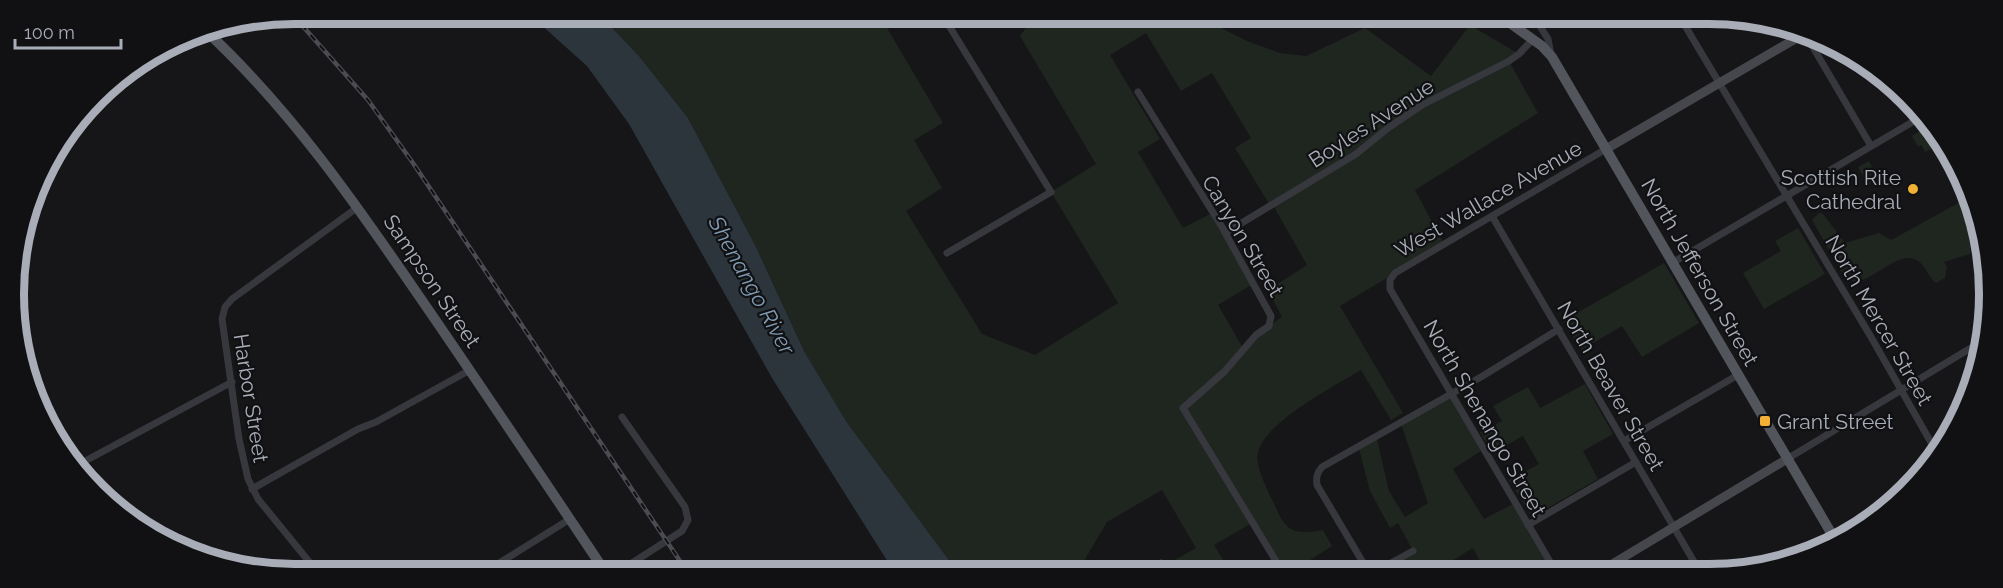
<svg xmlns="http://www.w3.org/2000/svg" width="2003" height="588" viewBox="0 0 2003 588" font-family="Raleway,sans-serif">
<style>
.green{fill:#1e261f;fill-rule:evenodd}
.water{fill:#2c353c}
.lines{fill:none;stroke-linecap:round;stroke-linejoin:round}
.street{stroke:#37383d;stroke-width:7}
.secondary{stroke:#45474d;stroke-width:9}
.primary{stroke:#53555c;stroke-width:10}
.rail-casing{stroke:#4a4c52;stroke-width:4.5}
.rail{stroke:#111113;stroke-width:2;stroke-dasharray:7;stroke-linecap:butt}
.poi-dot{fill:#f2b134;stroke:#111113;stroke-width:2}
.labels{text-anchor:middle;dominant-baseline:central;stroke-width:4.5;stroke-linejoin:round;paint-order:stroke}
.street-label{font-size:21px;fill:#a8adb8;stroke:#111113}
.poi-label{font-size:21px;fill:#a8adb8;stroke:#111113;text-anchor:end}
.water-label{font-size:22px;font-style:italic;fill:#7f9bb3;stroke:#111113}
.rim{fill:none;stroke:#a8adb8;stroke-width:8}
</style>
<rect width="100%" height="100%" fill="#161618"/>
<path class="green" d="M600 15 880 16 943 123 914 140 942 188 906 211 982 334 1035 355 1118 303 1129 321 1051 192 1096 164 1020 36 1034 16 1205 17 1217 26 1247 41 1280 53 1306 56 1365 28 1431 76 1470 25 1519 54 1509 61 1538 113 1415 190 1444 244 1340 306 1403 413 1391 420 1361 370C1335 386 1266 421 1258 452 1254 466 1270 495 1276 508 1287 534 1297 534 1323 530L1332 546 1293 571H1280L1252 523 1214 545 1230 571H1174L1169 563 1196 548 1162 490 1107 522 1078 571H957L846 421 804 351 756 247 688 118 639 56ZM1146 33 1181 91 1212 73 1251 138 1235 148 1271 207 1273 205 1307 265 1268 290 1282 317 1256 335 1243 348 1218 305 1253 284 1212 213 1183 228 1138 152 1160 139 1110 55Z
M1930 125 1942 138 1973 212 1970 254 1944 262 1947 267 1945 278 1936 283C1928 277 1926 266 1918 261 1898 247 1870 286 1852 281 1849 280 1846 278 1844 276L1812 220 1819 213 1823 214 1845 243 1879 233 1891 240 1962 201 1963 194 1935 147 1925 152 1921 145 1918 147 1912 136Z
M1869 161 1874 171 1870 173 1874 182 1868 185 1858 167Z
M1798 228 1825 274 1764 309 1743 273 1781 251 1775 241Z
M1664 263 1699 323 1642 357 1622 326 1581 350 1563 321Z
M1585 384 1613 434 1583 451 1598 479 1532 517 1509 480 1539 464 1523 436 1492 453 1480 432 1502 421 1493 406 1528 387 1540 408Z
M1451 393 1484 449 1453 469 1484 519 1515 503 1556 572H1486L1473 548 1440 568 1442 572 1376 571 1413 551 1398 523 1390 528 1370 491 1358 445 1376 435 1389 491 1405 517 1428 503 1400 421Z"/>
<path class="water" d="M529 14 600 15 639 56 688 118 756 247 804 351 846 421 957 571 893 570 772 378 629 124 587 66Z"/>
<g class="lines">
<path class="street" d="M943 16 1051 192 947 253
M1535 18 1548 39 1551 55
M1681 19 1871 337 1937 453
M1807 37 1871 146
M1138 92 1222 227 1271 316 1269 326 1256 335 1224 372 1183 408 1282 571
M1492 216 1700 572
M1225 233 1356 154 1388 128 1422 105 1509 61 1519 54 1533 39
M1672 263 1921 117
M1624 441 1738 375
M1787 459 1984 340
M74 467 232 382
M252 489 358 429 376 422 470 370
M1528 525 1636 462
M315 569 258 499 248 479 239 439 222 319 225 307 232 299 358 207
M488 570 570 519
M621 570 682 531 688 520 685 507 622 417
M1147 571 1161 563 1166 571
M1368 571 1317 485C1316 477 1317 473 1322 467L1481 377 1559 329
M1376 571 1413 551
M1556 572 1390 289V280L1395 273 1606 149"/>
<path class="secondary" d="M1606 149 1802 35
M1980 229 1978 260 1984 282
M1599 572 1787 459"/>
<path class="primary" d="M1503 18 1542 46 1552 57 1837 543
M206 31C291 110 356 204 421 299 483 389 543 479 604 570"/>
<g class="rail-casing">
<path id="rail" d="M292 14 368 100 413 163 686 570"/>
</g>
<use href="#rail" class="rail"/>
</g>
<g class="poi-dot">
<circle cx="1913" cy="189" r="6"/>
<rect x="1759" y="415" width="12" height="12" rx="3"/>
</g>
<g class="labels">
<g class="street-label">
<text transform="translate(1371 123) rotate(-33)">Boyles Avenue</text>
<text transform="translate(1488 199) rotate(-30)">West Wallace Avenue</text>
<text transform="translate(1243 236) rotate(59)">Canyon Street</text>
<text transform="translate(1700 272) rotate(60)">North Jefferson Street</text>
<text transform="translate(432 281) rotate(56)">Sampson Street</text>
<text transform="translate(1879 320) rotate(60)">North Mercer Street</text>
<text transform="translate(1611 386) rotate(60)">North Beaver Street</text>
<text transform="translate(251 398) rotate(81)">Harbor Street</text>
<text transform="translate(1485 418) rotate(60)">North Shenango Street</text>
</g>
<g class="poi-label">
<text x="1901" y="177">Scottish Rite<tspan x="1901" dy="24">Cathedral</tspan></text>
<text x="1777" y="421" text-anchor="start">Grant Street</text>
</g>
<g class="water-label">
<text transform="translate(752 285) rotate(61)">Shenango River</text>
</g>
</g>
<path d="M0 0H2003V588H0ZM294 24H1709A270 270 0 0 1 1979 294V294A270 270 0 0 1 1709 564H294A270 270 0 0 1 24 294V294A270 270 0 0 1 294 24Z" fill="#111113" fill-rule="evenodd"/>
<path class="rim" d="M294 24H1709A270 270 0 0 1 1979 294V294A270 270 0 0 1 1709 564H294A270 270 0 0 1 24 294V294A270 270 0 0 1 294 24Z"/>
<path d="M15 39v9h106v-9" fill="none" stroke="#a8adb8" stroke-width="3"/>
<text x="24" y="39" font-size="18" fill="#a8adb8" stroke="#111113" stroke-width="4.5" paint-order="stroke">100 m</text>
</svg>
